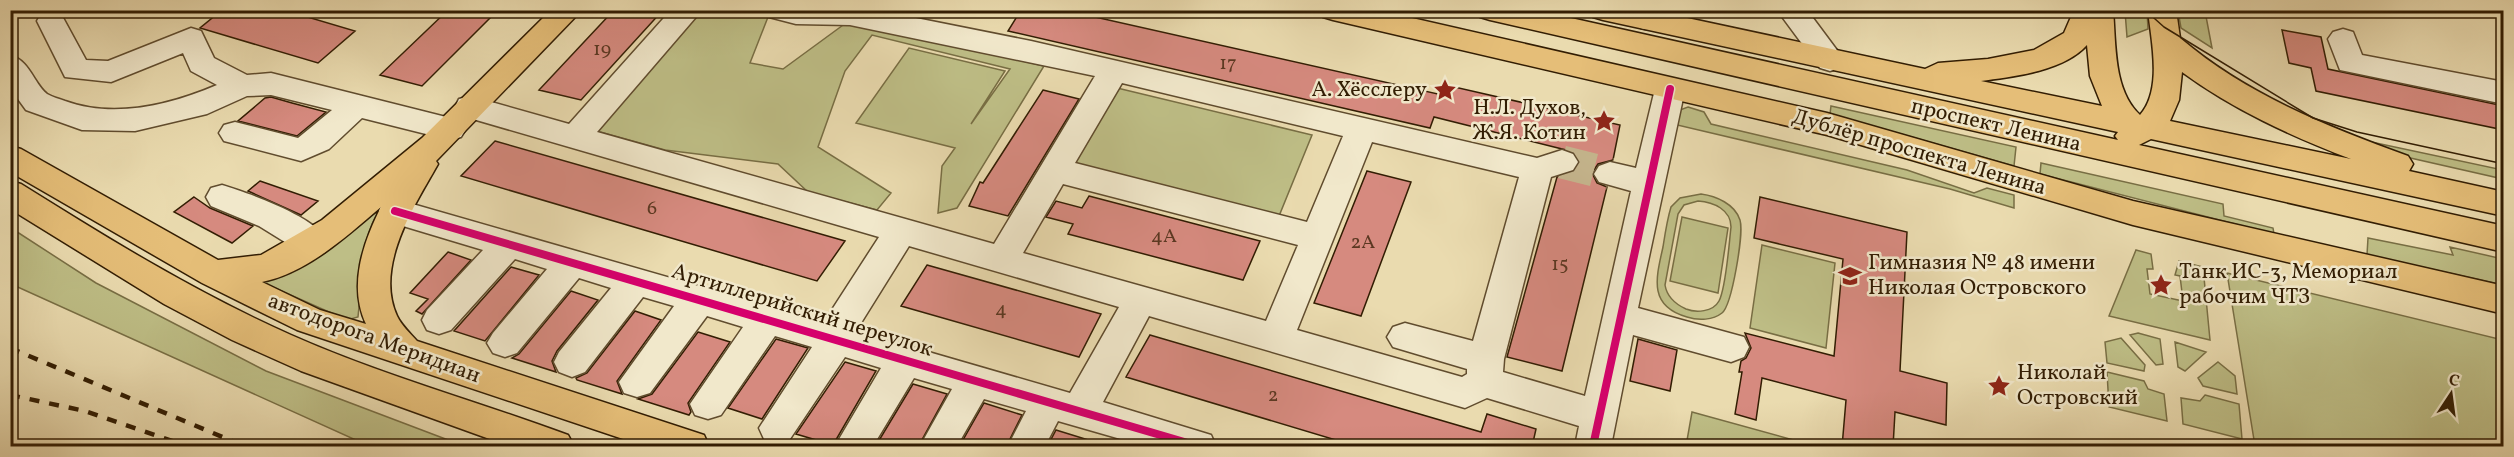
<svg xmlns="http://www.w3.org/2000/svg" width="2514" height="457" viewBox="0 0 2514 457" font-family="Vollkorn,serif">
<style>
.green{fill:#bebe86;stroke:#786e44;stroke-width:1.5;fill-rule:evenodd}
.building{fill:#d68a7f;stroke:#321d03;stroke-width:1.5}
.lines{fill:none;stroke-linecap:round;stroke-linejoin:round}
.minor-tunnel{stroke:#c5b58d;stroke-width:33;stroke-dasharray:33 16;stroke-linecap:butt}
.minor-casing{stroke:#604c2e;stroke-width:3}
.major-casing{stroke:#321d03;stroke-width:3}
.minor{fill:#f1e8cb;fill-rule:evenodd}
.major{fill:#e5be78;fill-rule:evenodd}
.tram{stroke:#321d03;stroke-width:1.5}
.rail{stroke:#321d03;stroke-width:4.5;stroke-dasharray:10 10;stroke-linecap:butt}
.cycleway-casing{stroke:#f1e8cb;stroke-width:11}
.cycleway{stroke:#d6006c;stroke-width:8}
.labels{text-anchor:middle;dominant-baseline:central;stroke-width:5;stroke-linejoin:round;paint-order:stroke}
.number-label{font-size:20px;fill:#5b3822}
.poi-label{font-size:22px;fill:#321d03;stroke:#f1e8cb;text-anchor:start}
.street-label{font-size:22px;fill:#321d03;stroke:#f1e8cb}
</style>
<rect width="100%" height="100%" fill="#eadbaf"/>
<filter id="stains"><feTurbulence type="fractalNoise" baseFrequency=".00333" numOctaves="4"/><feColorMatrix values="0 0 0 0 .2 0 0 0 0 .09 0 0 0 0 .02 0 0 0 .5 -.17"/></filter>
<radialGradient id="worn" r=".72"><stop offset=".6" stop-color="#630" stop-opacity="0"/><stop offset="1" stop-color="#630" stop-opacity=".3"/></radialGradient>
<path class="green" d="M701 11H748L768 17 750 63 783 69 850 20 1044 66 957 208 938 213 942 166 955 148 856 123 909 48 1005 71 971 124 1010 69 872 35 845 71 818 147 891 193 877 210 808 192 778 164 665 150 593 130Z
M2125 11H2147L2148 29 2127 37Z
M2178 11H2205L2212 48 2181 28Z
M1113 87 1312 135 1279 216 1067 163Z
M2270 102 2362 140 2503 170V179L2362 147Z
M1831 106 2016 147 2014 166 1830 114Z
M1688 107 1704 112 1711 124 1907 170 1974 193 1987 188 2014 195V208L1950 189 1673 124 1677 111Z
M2041 163 2223 204 2224 216 2273 228 2274 234 2040 174Z
M388 194 372 224 365 244 358 317 347 320 259 281Z
M1701 194C1716 196 1735 204 1740 220 1744 233 1732 305 1722 313 1713 320 1699 321 1687 317 1648 306 1656 278 1663 247 1665 234 1667 220 1671 207L1680 198ZM1698 201C1714 202 1731 210 1731 227 1729 244 1726 288 1719 301 1713 312 1696 313 1686 309 1675 304 1667 297 1665 285L1678 214 1684 205Z
M1682 217 1728 228 1718 293 1670 281Z
M11 228 96 283 266 371 464 446H369L11 284Z
M2368 238 2453 255 2450 247 2503 259V285L2367 255Z
M1762 245 1835 263 1826 348 1750 328Z
M2136 250 2151 254 2153 269H2147L2150 294 2183 301 2180 276 2175 275 2179 261 2203 267 2210 340 2109 316Z
M2227 273 2503 340V446H2255Z
M2138 333 2160 339 2163 364 2156 365 2130 335Z
M2121 338 2145 365 2144 371 2107 363 2105 342Z
M2175 342 2206 352 2185 371 2178 367Z
M2218 362 2235 376 2237 394 2203 386 2198 378Z
M2107 372 2144 381 2148 389 2164 394 2167 421 2109 407Z
M2205 395 2239 404 2242 439 2183 424 2181 398 2200 401Z
M1692 412 1815 446H1686Z"/>
<path class="building" d="M222 10H284L355 31 318 63 200 28Z
M448 10H498L422 86 380 75Z
M614 10H663L581 100 539 90Z
M1021 10H1064L1442 95 1446 85 1620 125 1613 160 1598 164 1592 173 1597 183 1607 187 1562 371 1507 357 1557 177 1574 172 1580 163 1574 152 1434 117 1430 128 1008 31Z
M2282 30 2321 37 2328 69 2504 106V130L2316 91 2311 68 2289 63Z
M1043 90 1079 99 1008 216 969 206 980 182 983 183Z
M271 97 292 103 326 112 297 136 238 121 265 98Z
M495 141 845 241 817 281 461 176Z
M1367 171 1411 182 1361 316 1314 303Z
M260 181 318 201 301 215 248 191Z
M1089 196 1260 241 1243 280 1068 234 1073 224 1046 217 1056 201 1082 208Z
M194 197 210 208 253 226 232 243 174 212Z
M1760 197 1907 232 1900 371 1947 383 1946 425 1895 412 1893 447H1842L1846 400 1762 378 1756 420 1735 414 1742 372H1739L1741 361 1746 358 1751 348 1745 333 1834 356 1843 259 1754 238Z
M448 252 471 260 422 314 416 311 428 299 410 293Z
M927 265 1101 314 1079 357 901 306Z
M511 267 539 275 485 341 454 331Z
M571 291 598 300 557 351 552 361 556 372 512 358 519 354Z
M635 311 661 320 617 381 622 394 577 380 576 378 587 373Z
M698 332 730 342 688 403 691 412 689 415 638 399 652 394Z
M1150 335 1481 432 1487 414 1536 429 1532 447H1359L1126 377Z
M776 339 808 348 762 419 728 408Z
M1638 339 1677 350 1670 391 1630 381Z
M845 362 876 371 833 445 796 434Z
M913 384 947 394 918 447H875Z
M984 403 1022 415 1006 447H959Z
M1056 430 1095 442 1094 447H1047Z"/>
<g class="lines">
<path class="minor-tunnel" d="M1562 162 1610 174"/>
<g class="minor-casing">
<path id="minor" d="M671 10H702L597 132 994 244 1095 76 850 25 796 24 769 17 765 10H876L1031 41 1537 158 1562 150 1573 154 1578 162 1573 170 1551 177 1504 359 1503 372 1585 396 1631 191 1599 182 1594 174 1599 166 1610 162 1636 168 1655 89 1659 82 1670 78 1681 82 1685 89 1638 308 1744 337 1749 347 1744 357 1731 362 1633 335 1611 446H1575L1579 426 1487 398 1465 408 1149 316 1103 402 1211 435 1216 446H1145L1058 421 1045 446H1008L1026 411 984 399 957 446H920L952 389 914 378 873 446H835L881 368 845 357 790 439 777 444 764 439 759 428 812 347 775 336 721 415 708 419 695 415 690 404 743 327 707 316 650 393 637 397 624 393 619 382 674 306 643 297 585 372 572 377 559 372 554 362 559 352 611 288 579 278 517 353 505 357 493 353 487 343 493 333 547 269 515 259 451 330 439 334 427 330 422 320 427 310 483 250 383 220 379 211 383 202 395 199 824 322 879 237 459 115 455 107 459 99 470 96 569 124ZM1122 83 1343 136 1307 222 1075 163ZM1372 142 1519 177 1473 341 1405 323 1393 327 1387 337 1393 347 1467 369V374L1462 377 1297 330ZM1063 184 1298 245 1266 321 1023 253ZM909 246 1119 307 1070 393 856 331Z
M1651 10H1695C1686 24 1656 32 1641 28L1637 21 1641 14Z
M1777 10H1807L1845 61 1840 68 1830 71 1820 68Z
M51 11 61 14 86 60 108 61 191 28 201 31 214 58 247 75 271 73 450 118 461 121 466 129 461 137 450 140 362 118 329 149 301 161 224 141 219 133 224 125 235 122 298 138 332 110 271 95 247 96 207 114 135 131 82 130 26 110 10 88V55C30 61 33 82 47 94 52 97 60 99 65 101 114 119 170 105 217 85L191 71 183 53 111 82 65 77 37 21 41 14Z
M2343 29 2353 32 2362 55 2504 82V104L2340 70 2328 39 2333 32Z
M222 185C251 194 315 216 330 243L325 252 313 256 301 252 259 226 211 206 206 197 211 188Z"/>
</g>
<g class="major-casing">
<path id="major" d="M551 10H582L436 161 438 164C415 205 374 266 397 316 401 325 410 333 417 341L704 435 709 446H644L297 330 202 283 10 172V146L21 149 218 260 261 255 322 220 422 138ZM381 207C363 243 348 286 366 324L320 310 262 282C307 273 347 236 381 207Z
M1319 10H1377L1827 113 2133 201 2504 286V314L2133 225 1827 135 1333 20 1323 17Z
M1476 10H1535L2118 140 2115 136 2118 132 1603 20 1593 17 1589 10H1650L1925 69 1938 63 1988 59 2034 50 2064 33 2074 10H2113C2116 44 2113 90 2140 115 2163 89 2151 40 2148 10H2176L2180 38C2247 95 2326 126 2408 156L2413 164 2409 171 2504 192V216L2151 139 2139 145 2504 226V252L1490 20 1480 17ZM2087 45 2090 76 2102 106 1981 81C2013 77 2064 71 2087 45ZM2182 72C2234 110 2291 136 2351 159L2170 121 2179 100Z
M10 181 21 184C109 239 196 293 291 335 381 375 476 401 568 435L574 446H509L301 371 232 340 164 304 10 209Z"/>
</g>
<use href="#minor" class="minor"/>
<use href="#major" class="major"/>
<path class="tram" d="M2145 10 2164 27 2313 118 2357 132 2504 164"/>
<path class="rail" d="M10 348 244 446
M10 395 85 411 187 446"/>
<g class="cycleway-casing">
<path id="cycleway" d="M395 211 1198 446
M1593 446 1670 89"/>
</g>
<use href="#cycleway" class="cycleway"/>
</g>
<defs>
<g id="sight-bare" transform="scale(1.8)"><path d="M0-6L1.8-2.2L6-1.7L2.9 1.2L3.7 5.4L0 3.3L-3.7 5.4L-2.9 1.2L-6-1.7L-1.8-2.2Z" fill="#8f2418" stroke="#f1e8cb" stroke-width="2.5" paint-order="stroke"/></g>
<g id="school-bare" transform="scale(1.8)"><path d="M0-5L7-2L0 1L-7-2ZM-4 1L0 2.5L4 1V4Q0 6-4 4Z" fill="#8f2418" stroke="#f1e8cb" stroke-width="2.5" paint-order="stroke"/></g>
</defs>
<g fill-rule="evenodd">
<use href="#sight-bare" x="1445" y="90"/>
<use href="#sight-bare" x="1604" y="121"/>
<use href="#school-bare" x="1850" y="276"/>
<use href="#sight-bare" x="2161" y="285"/>
<use href="#sight-bare" x="1999" y="386"/>
</g>
<g class="labels">
<g class="number-label">
<text x="602" y="50">19</text>
<text x="1228" y="64">17</text>
<text x="652" y="209">6</text>
<text x="1164" y="237">4А</text>
<text x="1363" y="243">2А</text>
<text x="1560" y="265">15</text>
<text x="1001" y="310">4</text>
<text x="1273" y="396">2</text>
</g>
<g class="poi-label">
<text x="1427" y="90" text-anchor="end">А. Хёсслеру</text>
<text x="1586" y="108" text-anchor="end">Н.Л. Духов,<tspan x="1586" dy="25">Ж.Я. Котин</tspan></text>
<text x="1868" y="263">Гимназия № 48 имени<tspan x="1868" dy="25">Николая Островского</tspan></text>
<text x="2179" y="272">Танк ИС-3, Мемориал<tspan x="2179" dy="25">рабочим ЧТЗ</tspan></text>
<text x="2017" y="373">Николай<tspan x="2017" dy="25">Островский</tspan></text>
</g>
<g class="street-label">
<text transform="translate(1996 126) rotate(13)">проспект Ленина</text>
<text transform="translate(1919 153) rotate(16)">Дублёр проспекта Ленина</text>
<text transform="translate(802 311) rotate(17)">Артиллерийский переулок</text>
<text transform="translate(374 339) rotate(20)">автодорога Меридиан</text>
</g>
</g>
<rect width="2514" height="457" fill="none" stroke="#eadbaf" stroke-width="36"/>
<rect x="12" y="12" width="2490" height="433" fill="none" stroke="#321d03" stroke-width="3"/>
<rect x="18" y="18" width="2478" height="421" fill="none" stroke="#321d03" stroke-width="1.5"/>
<g transform="translate(2451 394) rotate(13)" stroke="#f1e8cb" stroke-width="4.5" paint-order="stroke">
<path d="M0-4.5L10 22L0 15L-10 22Z" fill="#321d03"/>
<text y="-9" font-size="16" font-weight="bold" text-anchor="middle" fill="#321d03">С</text>
</g>
<rect width="100%" height="100%" filter="url(#stains)"/>
<rect width="100%" height="100%" fill="url(#worn)"/>
</svg>
